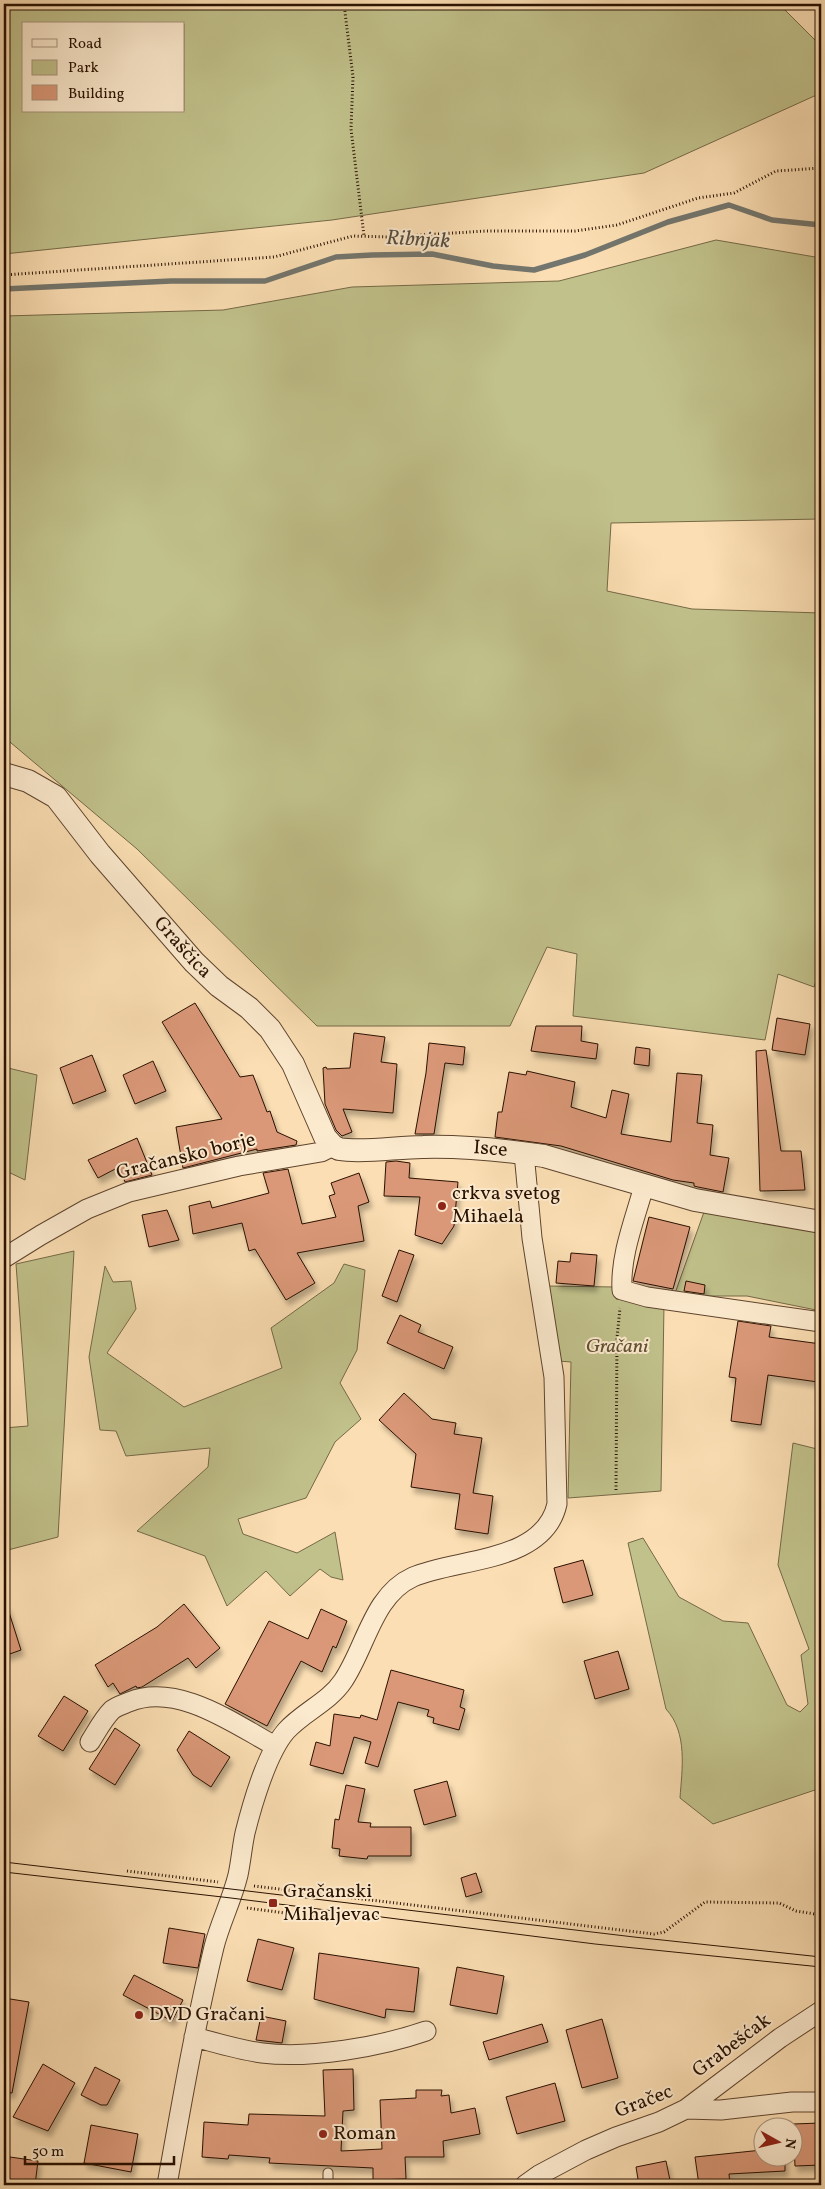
<svg xmlns="http://www.w3.org/2000/svg" width="825" height="2189" viewBox="0 0 825 2189" font-family="Vollkorn,serif">
<style>
.green{fill:#c1c18b;stroke:#756946;fill-rule:evenodd}
.lines{fill:none;stroke-linecap:round;stroke-linejoin:round}
.stream{stroke:#73766e;stroke-width:5.5}
.building{fill:#da9878;stroke:#291100;filter:url(#shadow)}
.service-casing{stroke:#5e442d;stroke-width:11}
.minor-casing{stroke:#5e442d;stroke-width:21}
.tertiary-casing{stroke:#5e442d;stroke-width:24}
.path{stroke:#291100;stroke-width:3;stroke-dasharray:1 2.5;stroke-linecap:butt}
.service{stroke:#fceace;stroke-width:9}
.minor{stroke:#fceace;stroke-width:19}
.tertiary{stroke:#fceace;stroke-width:22}
.tram{stroke:#291100;stroke-width:1}
.poi-dot{fill:#8f2418;stroke:#fceace;stroke-width:2}
.labels{text-anchor:middle;dominant-baseline:central;stroke-width:4;stroke-linejoin:round;paint-order:stroke}
.street-label{font-size:20px;fill:#291100;stroke:#fceace}
.poi-label{font-size:20px;fill:#291100;stroke:#fceace;text-anchor:start}
.park-label{font-size:20px;font-style:italic;fill:#5e4f31;stroke:#fceace}
.water-label{font-size:21px;font-style:italic;fill:#544c40;stroke:#fceace}
</style>
<defs>
<filter id="shadow"><feDropShadow dx="3" dy="5.5" stdDeviation="2.5" flood-color="#0004"/></filter>
</defs>
<rect width="100%" height="100%" fill="#fbdeb3"/>
<filter id="stains"><feTurbulence type="fractalNoise" baseFrequency=".004" numOctaves="4"/><feColorMatrix values="0 0 0 0 .2 0 0 0 0 .09 0 0 0 0 .02 0 0 0 .5 -.17"/></filter>
<radialGradient id="worn" r=".72"><stop offset=".6" stop-color="#630" stop-opacity="0"/><stop offset="1" stop-color="#630" stop-opacity=".3"/></radialGradient>
<path class="green" d="M4 4H779L821 46V93L644 173 332 220 4 254ZM24 24H184V111H24Z
M716 240 821 258V519L611 523 607 591 692 609 821 613V965L814 987 778 974 765 1040 573 1016 577 954 547 947 510 1026H317L137 849 4 737V316L223 310 352 287 559 281Z
M4 1067 37 1075 25 1180 4 1170Z
M704 1212 821 1232V1311L747 1296H674Z
M74 1251 58 1537 4 1551V1428L28 1426 16 1264Z
M344 1264 365 1270 357 1350 340 1383 361 1419 335 1442 306 1498 238 1519 243 1534 297 1553 335 1532 343 1580 331 1577 320 1569 290 1596 266 1571 227 1606 205 1556 137 1531 208 1467 210 1448 126 1456 116 1431 100 1430 89 1357 105 1266 113 1282 131 1281 136 1309 107 1353 184 1407 282 1368 271 1328 334 1283Z
M546 1286 616 1287V1299L664 1304 661 1491 568 1498 571 1362 558 1361Z
M793 1443 821 1450V1788L713 1824 680 1798C682 1769 688 1733 666 1709L628 1543 643 1538 679 1597 723 1621 748 1623 787 1705 800 1712 808 1704 801 1655 809 1649 778 1565Z"/>
<g class="lines">
<path class="stream" d="M4 289 171 281H265L336 257 372 255 432 254 493 266 534 270 585 255 668 222 729 205 772 220 821 225"/>
</g>
<path class="building" d="M195 1003 240 1077 253 1075 267 1112 270 1111 277 1132 297 1141 296 1145 257 1151V1149L183 1168 176 1127 222 1119 162 1022Z
M777 1018 810 1024 805 1055 772 1050Z
M536 1026H582L581 1041 598 1044 596 1059 531 1051Z
M354 1033 385 1037 381 1062 397 1064 393 1113 343 1109 352 1132 342 1136 336 1130 325 1104 323 1068 326 1067 327 1069 350 1068Z
M429 1043 465 1047 463 1065 445 1063 434 1134H415L426 1073Z
M636 1047 650 1049 649 1066 634 1064Z
M766 1050 781 1151H801L805 1190 760 1191 756 1051Z
M92 1055 106 1091 73 1104 60 1068Z
M153 1061 166 1091 135 1104 123 1075Z
M527 1071 575 1082 571 1107 606 1118 612 1090 629 1094 621 1134 671 1142 677 1073 702 1075 697 1123 713 1125 710 1155 729 1158 723 1192 698 1187 694 1186V1183L673 1180 561 1146 495 1137 498 1112H502L509 1072 526 1075Z
M137 1138 152 1175 125 1182 119 1167 98 1178 88 1160Z
M396 1161 410 1163 409 1178 458 1182 454 1226 442 1244 415 1235 420 1197 384 1196 386 1162Z
M288 1169 302 1224 336 1217 329 1196 335 1194 331 1183 359 1173 369 1202 358 1206 364 1241 297 1253 315 1283 286 1300 255 1249 249 1251 242 1223 193 1234 189 1206 210 1201 212 1208 269 1193 263 1173Z
M167 1210 179 1240 149 1247 142 1215Z
M649 1217 690 1227 673 1289 633 1281Z
M399 1250 414 1255 397 1302 382 1296Z
M571 1253 597 1255 594 1286 556 1283 558 1261 570 1262Z
M686 1281 705 1285 704 1294 684 1291Z
M400 1315 421 1325 418 1332 453 1347 444 1369 387 1343Z
M738 1321 771 1326 769 1337 821 1344 818 1382 768 1375 761 1425 731 1421 736 1378 729 1377Z
M404 1393 432 1419 456 1423 454 1434 482 1438 473 1493 493 1496 488 1534 455 1529 460 1494 411 1487 416 1454 379 1420Z
M583 1560 593 1595 563 1603 554 1568Z
M184 1604 220 1648 196 1668 188 1658 142 1687 137 1688 136 1686 120 1694 113 1683 108 1687 95 1665 157 1627Z
M4 1606H7L21 1650 4 1656Z
M321 1609 347 1621 336 1648 333 1646 322 1672 301 1661 267 1726 225 1704 269 1621 308 1639Z
M618 1651 629 1689 595 1699 584 1661Z
M391 1670 464 1690 460 1707 465 1709 459 1730 433 1723 434 1718 427 1716 429 1710 398 1702 378 1767 365 1763 371 1742 354 1737 343 1774 310 1765 316 1742 330 1746 334 1714 360 1718 361 1715 377 1720Z
M64 1696 88 1711 63 1751 38 1736Z
M115 1728 140 1745 115 1785 89 1769Z
M189 1731 230 1757 211 1787 193 1775 177 1750Z
M447 1781 456 1816 424 1825 414 1790Z
M346 1785 365 1789 358 1822 371 1823 370 1827H411V1856H368L367 1859 339 1856 340 1849 332 1848 335 1819 339 1820Z
M476 1873 482 1892 466 1897 461 1878Z
M169 1928 205 1934 198 1968 163 1963Z
M258 1939 294 1948 282 1990 247 1981Z
M319 1953 419 1968 414 2012 386 2009 385 2018 314 1999Z
M457 1967 504 1976 497 2014 450 2005Z
M134 1975 183 2000 172 2021 123 1995Z
M4 1998 29 2002 12 2093 4 2092Z
M261 2016 286 2021 282 2043 256 2040Z
M602 2019 618 2078 582 2088 566 2030Z
M542 2024 548 2042 489 2060 483 2042Z
M43 2064 75 2083 48 2131 13 2117Z
M95 2067 120 2080 107 2105H101L81 2095Z
M353 2069 354 2110 343 2111 341 2151 382 2149 380 2100 416 2098V2090H442L441 2096 449 2095 451 2113 475 2108 480 2134 443 2141 444 2157H405L406 2179 373 2180V2168L269 2163 270 2158 229 2155 228 2159 202 2157 204 2122 248 2125 249 2114 325 2116 323 2070Z
M555 2083 565 2121 517 2134 506 2097Z
M821 2123V2165L795 2166 793 2124Z
M91 2125 138 2134 131 2172 84 2163Z
M762 2150V2156H785V2171L729 2174 730 2185H699L695 2157Z
M10 2157 38 2161 35 2185 7 2181Z
M666 2161 671 2185H639L636 2167Z"/>
<g class="lines">
<g class="service-casing">
<path id="service" d="M328 2185V2173"/>
</g>
<g class="minor-casing">
<path id="minor" d="M644 1186C635 1219 620 1255 622 1290L647 1297 821 1322
M4 1258 41 1235 87 1209 129 1192 239 1166 321 1152 333 1146
M90 1742C97 1731 103 1719 112 1710 117 1706 124 1704 129 1702 178 1682 234 1724 275 1746
M194 2037C217 2043 239 2050 262 2053 310 2059 380 2047 426 2031
M686 2109 780 2038 821 2011
M167 2185C181 2106 195 2026 214 1947 220 1923 232 1900 238 1875 241 1861 242 1847 245 1833 252 1805 267 1753 286 1731 303 1712 329 1702 343 1681 366 1647 373 1595 413 1577 457 1558 544 1563 557 1504L554 1377 532 1238 524 1153
M525 2185 539 2175 586 2150 616 2137 659 2122 686 2109 721 2110 792 2102H821"/>
</g>
<g class="tertiary-casing">
<g id="tertiary">
<path id="s1" d="M4 774 28 781 56 797 100 854 194 962 219 986 249 1008 270 1029 293 1064 325 1137 333 1146 339 1149C363 1153 397 1147 423 1147 464 1146 504 1150 544 1156L695 1200 821 1222"/>
</g>
</g>
<path class="path" d="M344 4 353 77 351 129 364 236
M4 275 274 257 353 236 389 237 486 231H575L617 225 698 198 734 193 776 171 821 168
M616 1490 617 1338 620 1308
M127 1871 218 1882
M254 1886 654 1934 664 1932 705 1902 779 1903 796 1911 821 1915
M247 1908 338 1920"/>
<use href="#service" class="service"/>
<use href="#minor" class="minor"/>
<use href="#tertiary" class="tertiary"/>
<path class="tram" d="M4 1862 634 1937 821 1957
M4 1872 231 1898 595 1944 821 1967"/>
</g>
<g class="poi-dot">
<circle cx="442" cy="1206" r="5"/>
<rect x="268" y="1898" width="10" height="10" rx="2.5"/>
<circle cx="139" cy="2015" r="5"/>
<circle cx="323" cy="2134" r="5"/>
</g>
<g class="labels">
<g class="street-label">
<text stroke="none"><textPath href="#s1" startOffset="254">Graščica</textPath></text>
<text stroke="none"><textPath href="#s1" startOffset="666">Isce</textPath></text>
<text transform="translate(186 1157) rotate(-14)">Gračansko borje</text>
<text transform="translate(732 2046) rotate(-37)">Grabešćak</text>
<text transform="translate(644 2102) rotate(-21)">Gračec</text>
</g>
<g class="poi-label">
<text x="452" y="1194">crkva svetog<tspan x="452" dy="23">Mihaela</tspan></text>
<text x="283" y="1892">Gračanski<tspan x="283" dy="23">Mihaljevac</tspan></text>
<text x="149" y="2015">DVD Gračani</text>
<text x="333" y="2134">Roman</text>
</g>
<g class="park-label">
<text x="617" y="1347">Gračani</text>
</g>
<g class="water-label">
<text transform="translate(418 240) rotate(3)">Ribnjak</text>
</g>
</g>
<rect width="825" height="2189" fill="none" stroke="#fbdeb3" stroke-width="20"/>
<rect x="5" y="5" width="815" height="2179" fill="none" stroke="#291100" stroke-width="2.5"/>
<rect x="10" y="10" width="805" height="2169" fill="none" stroke="#291100"/>
<rect x="22" y="22" width="162" height="90" fill="#fceace" stroke="#a8937c"/>
<rect x="32" y="39" width="25" height="8" fill="#fceace" stroke="#a8937c"/>
<text x="68" y="48" font-size="15" fill="#291100">Road</text>
<rect x="32" y="60" width="25" height="15" fill="#c1c18b" stroke="#a8937c"/>
<text x="68" y="72" font-size="15" fill="#291100">Park</text>
<rect x="32" y="85" width="25" height="15" fill="#da9878" stroke="#a8937c"/>
<text x="68" y="98" font-size="15" fill="#291100">Building</text>
<g transform="translate(778 2142) rotate(98)"><circle r="24" fill="#fceace" stroke="#a8937c"/>
<path d="M0-4L9 19L0 12L-9 19Z" fill="#8f2418"/>
<text y="-8" font-size="14" font-weight="bold" text-anchor="middle" fill="#291100">N</text>
</g>
<path d="M25 2156v8h149v-8" fill="none" stroke="#291100" stroke-width="2.5"/>
<text x="32" y="2156" font-size="15" fill="#291100" stroke="#fceace" stroke-width="4" paint-order="stroke">50 m</text>
<rect width="100%" height="100%" filter="url(#stains)"/>
<rect width="100%" height="100%" fill="url(#worn)"/>
</svg>
